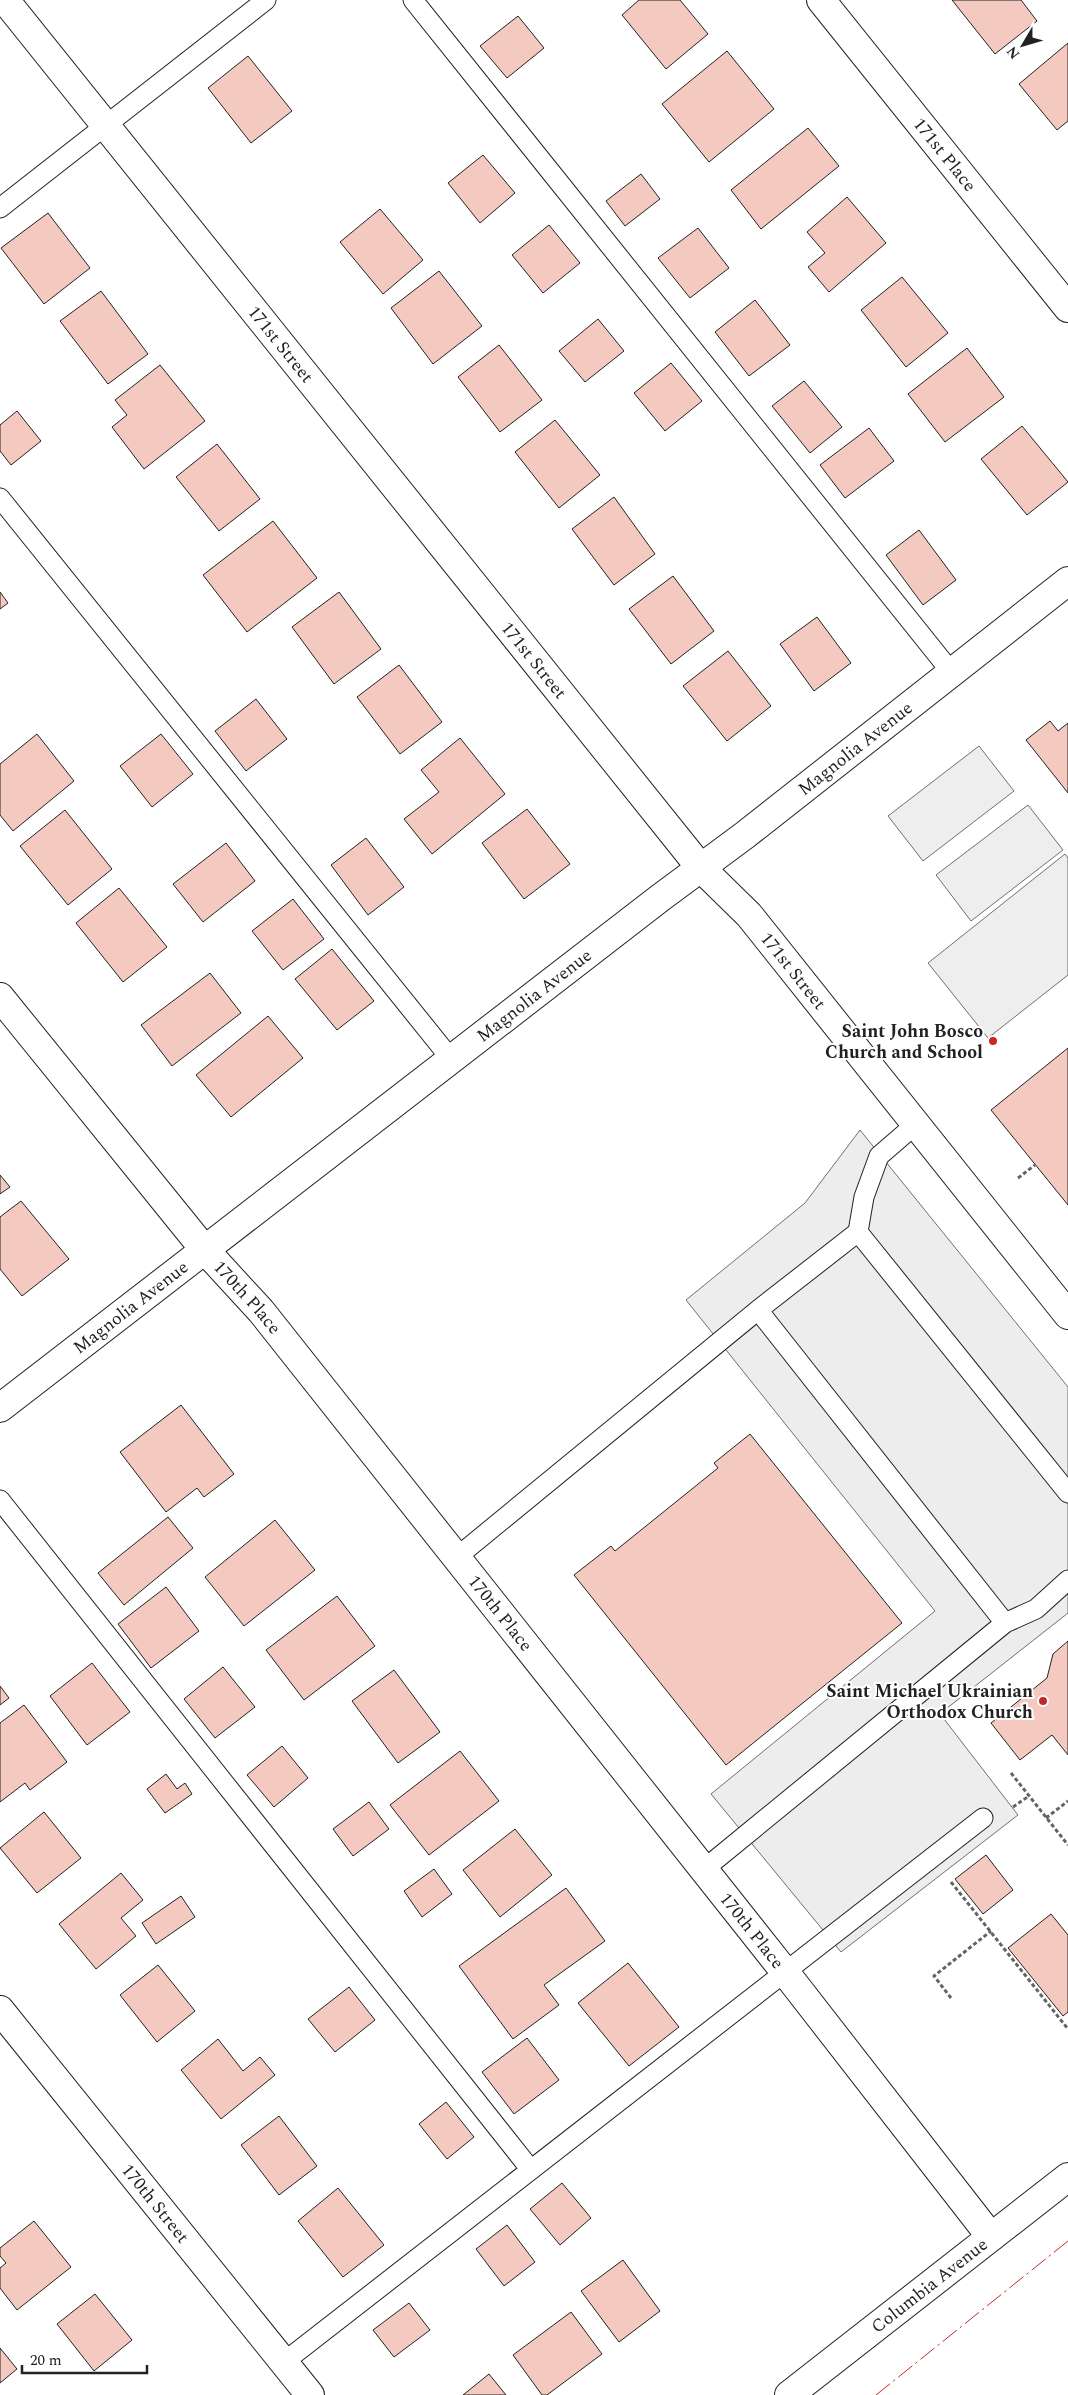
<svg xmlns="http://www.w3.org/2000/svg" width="1068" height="2395" viewBox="0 0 1068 2395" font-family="Spectral,serif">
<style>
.green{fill:#eee;stroke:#6f6f6f}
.parking{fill:#ededed;stroke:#6f6f6f}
.building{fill:#f3c9c0;stroke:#222}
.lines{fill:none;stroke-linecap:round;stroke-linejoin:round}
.service-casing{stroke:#222;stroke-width:21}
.minor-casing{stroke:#222;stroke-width:30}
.tertiary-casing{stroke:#222;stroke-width:30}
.path{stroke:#646464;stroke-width:3;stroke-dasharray:4 2.5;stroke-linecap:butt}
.service{stroke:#fff;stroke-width:19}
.minor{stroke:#fff;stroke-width:28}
.tertiary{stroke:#fff;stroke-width:28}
.power{stroke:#c62828;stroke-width:1;stroke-dasharray:18 4 2.5 4;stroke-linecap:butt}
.poi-dot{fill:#c62828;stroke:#fff;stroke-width:2}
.labels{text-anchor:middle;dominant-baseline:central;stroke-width:4;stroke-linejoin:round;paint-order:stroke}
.street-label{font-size:18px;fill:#222;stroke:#fff}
.poi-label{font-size:18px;font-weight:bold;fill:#222;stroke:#fff;text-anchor:end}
</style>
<rect width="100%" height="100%" fill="#fff"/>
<path class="green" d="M979 746 1014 791 923 861 888 816Z
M1028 805 1063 850 971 921 936 875Z
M1065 854 1068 858V975L988 1038 928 963Z"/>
<path class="parking" d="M860 1130 1068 1387V1613L946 1709 944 1719 1018 1815 841 1952 711 1794 935 1611 686 1300 805 1203Z"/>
<path class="building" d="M639 0H680L708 34 666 69 622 15Z
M952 0H1021L1037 21 995 54Z
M518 16 544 48 507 78 480 46Z
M1068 43V121L1057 130 1019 84Z
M727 51 774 109 709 162 662 104Z
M248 56 292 111 251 143 208 88Z
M808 128 839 166 761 229 731 190Z
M483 155 515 193 480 223 448 183Z
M641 174 660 199 625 226 606 201Z
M847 197 886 243 829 292 808 267 825 253 807 232Z
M380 209 423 260 383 294 340 242Z
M48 213 90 268 44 304 1 248Z
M549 225 580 263 543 293 512 255Z
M698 228 729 268 690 298 658 258Z
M439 271 482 326 433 364 391 308Z
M902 277 948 333 906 367 861 310Z
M101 291 148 354 108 384 60 321Z
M755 300 790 345 749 376 715 332Z
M598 319 624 351 585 382 559 351Z
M499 345 542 400 500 432 458 377Z
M967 348 1004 397 945 442 908 394Z
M671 363 702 401 665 431 634 393Z
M160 365 205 421 144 469 112 427 127 415 115 400Z
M804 381 842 427 810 453 772 406Z
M17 411 41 441 11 465 0 451V425Z
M555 420 600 475 559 508 515 452Z
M1022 426 1068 482 1027 515 981 459Z
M869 428 894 461 845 498 820 465Z
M217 444 260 499 219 531 176 477Z
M614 497 655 554 614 585 572 529Z
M273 521 317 578 247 632 203 575Z
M919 530 956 580 923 605 886 555Z
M673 576 714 631 671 664 629 609Z
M0 592 8 603 0 609Z
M339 592 381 649 334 684 292 627Z
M817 617 851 663 814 691 780 644Z
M728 651 771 706 727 741 683 686Z
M399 665 442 722 400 754 357 697Z
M256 699 287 739 246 771 215 731Z
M1050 721 1058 731 1068 723V793L1026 740Z
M37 734 74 781 13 831 0 815V764Z
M161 734 193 774 152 807 120 766Z
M460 738 505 794 432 854 404 819 439 792 421 770Z
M527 809 570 864 524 899 482 843Z
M65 810 112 869 68 905 20 846Z
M366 838 404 887 368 915 331 865Z
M226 843 255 881 203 922 173 884Z
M119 888 167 947 123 982 76 923Z
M293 899 324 939 283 970 252 931Z
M332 949 374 1001 337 1030 295 979Z
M210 973 241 1013 172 1066 141 1025Z
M268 1016 303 1058 231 1117 196 1075Z
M1068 1048V1205L991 1110Z
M0 1175 10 1187 0 1194Z
M21 1201 69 1259 22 1296 0 1269V1217Z
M181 1405 234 1474 204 1497 197 1488 166 1512 120 1452Z
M750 1434 902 1623 726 1765 574 1575 611 1546 615 1551 718 1468 714 1463Z
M168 1517 193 1548 124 1605 98 1573Z
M275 1520 315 1570 244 1626 205 1577Z
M166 1587 199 1631 151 1668 118 1624Z
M337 1596 375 1646 304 1700 266 1650Z
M1068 1641V1755L1052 1735 1020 1760 991 1723 1047 1678 1053 1654Z
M92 1663 130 1712 87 1745 50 1696Z
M223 1667 255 1707 215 1738 184 1699Z
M394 1670 440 1732 398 1763 352 1701Z
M0 1686 9 1698 0 1705Z
M24 1705 67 1762 30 1790 25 1783 0 1802V1723Z
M282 1746 308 1778 274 1807 247 1775Z
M460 1751 499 1801 429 1855 390 1805Z
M166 1774 177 1789 185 1783 192 1794 165 1813 147 1789Z
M369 1802 389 1829 353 1856 333 1829Z
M44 1812 81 1858 37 1893 0 1848Z
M515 1829 552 1875 500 1917 463 1870Z
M986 1855 1013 1890 983 1914 955 1879Z
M434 1869 452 1894 422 1917 404 1891Z
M121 1873 143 1900 121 1918 136 1936 96 1969 59 1924Z
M566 1888 605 1941 544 1985 559 2005 513 2039 459 1966Z
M181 1896 195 1917 156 1944 142 1923Z
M1051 1914 1068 1935V2012L1063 2016 1008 1948Z
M628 1963 679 2027 629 2066 578 2003Z
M158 1965 195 2011 157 2042 120 1995Z
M349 1987 375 2020 335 2052 308 2019Z
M527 2038 559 2080 514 2114 482 2072Z
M218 2039 243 2071 260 2057 275 2075 221 2119 181 2070Z
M446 2102 474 2137 447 2159 419 2124Z
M279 2116 317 2166 279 2195 241 2145Z
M562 2183 591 2218 560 2245 530 2209Z
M338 2188 384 2245 343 2277 298 2221Z
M34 2221 71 2267 17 2310 0 2288V2268L6 2263 0 2256V2248Z
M507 2225 535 2262 504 2286 476 2249Z
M623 2260 660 2311 619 2342 581 2291Z
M95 2294 132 2340 94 2371 57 2324Z
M409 2303 430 2330 394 2357 373 2330Z
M571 2312 602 2354 547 2395H542L513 2355Z
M0 2348 17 2369 0 2383Z
M489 2374 506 2395H463Z"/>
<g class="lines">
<g class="service-casing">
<path id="service" d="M413 0 952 673
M0 208 266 0
M0 498 451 1059
M916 1124 879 1156 864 1197 858 1232 1068 1493
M758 1310 858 1232
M0 1500 531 2170
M457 1557 758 1310 1005 1623 1036 1609 1068 1580
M703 1870 1005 1623
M284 2362 983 1818"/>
</g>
<g class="minor-casing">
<g id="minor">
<path id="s1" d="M5 0 700 867 749 915 1068 1315"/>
<path id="s2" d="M821 0 1068 308"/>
<path id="s3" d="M0 997 204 1249 261 1311 785 1972 991 2237"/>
<path id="s4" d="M0 1408 660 898 745 835 1068 581"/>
<path id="s5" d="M0 2010 310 2395"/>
</g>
</g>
<g class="tertiary-casing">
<g id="tertiary">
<path id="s6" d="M789 2395 1068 2177"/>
</g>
</g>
<path class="path" d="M1018 1178 1035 1165
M1011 1773 1068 1845
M1013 1807 1029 1796
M1046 1818 1068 1801
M951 1882 1068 2029
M951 1998 934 1976 991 1931"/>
<use href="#service" class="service"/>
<use href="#minor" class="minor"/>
<use href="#tertiary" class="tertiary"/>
<path class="power" d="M876 2395 1068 2241"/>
</g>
<g class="poi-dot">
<circle cx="993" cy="1041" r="5"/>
<circle cx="1043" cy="1701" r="5"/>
</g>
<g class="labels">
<g class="street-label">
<text stroke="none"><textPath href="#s2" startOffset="198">171st Place</textPath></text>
<text stroke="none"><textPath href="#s1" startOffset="441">171st Street</textPath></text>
<text stroke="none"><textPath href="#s1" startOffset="846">171st Street</textPath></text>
<text stroke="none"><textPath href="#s4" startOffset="1080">Magnolia Avenue</textPath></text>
<text stroke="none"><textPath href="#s1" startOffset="1251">171st Street</textPath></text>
<text stroke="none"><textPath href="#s4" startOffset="675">Magnolia Avenue</textPath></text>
<text stroke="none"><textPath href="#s3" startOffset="389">170th Place</textPath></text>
<text stroke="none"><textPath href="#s4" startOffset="165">Magnolia Avenue</textPath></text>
<text stroke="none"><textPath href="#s3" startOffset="794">170th Place</textPath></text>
<text stroke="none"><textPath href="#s3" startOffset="1199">170th Place</textPath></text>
<text stroke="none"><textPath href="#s5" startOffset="248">170th Street</textPath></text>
<text stroke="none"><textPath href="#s6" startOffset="178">Columbia Avenue</textPath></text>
</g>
<g class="poi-label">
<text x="983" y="1031">Saint John Bosco<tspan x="983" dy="21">Church and School</tspan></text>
<text x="1033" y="1691">Saint Michael Ukrainian<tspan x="1033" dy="21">Orthodox Church</tspan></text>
</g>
</g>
<g transform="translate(1023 45) rotate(232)" stroke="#ffffff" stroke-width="4" paint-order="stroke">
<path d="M0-4L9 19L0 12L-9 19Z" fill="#222222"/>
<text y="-8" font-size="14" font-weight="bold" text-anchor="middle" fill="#222222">N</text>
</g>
<path d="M22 2365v8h125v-8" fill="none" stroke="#222222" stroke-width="2.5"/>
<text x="30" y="2365" font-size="15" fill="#222222" stroke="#ffffff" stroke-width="4" paint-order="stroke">20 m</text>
</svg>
